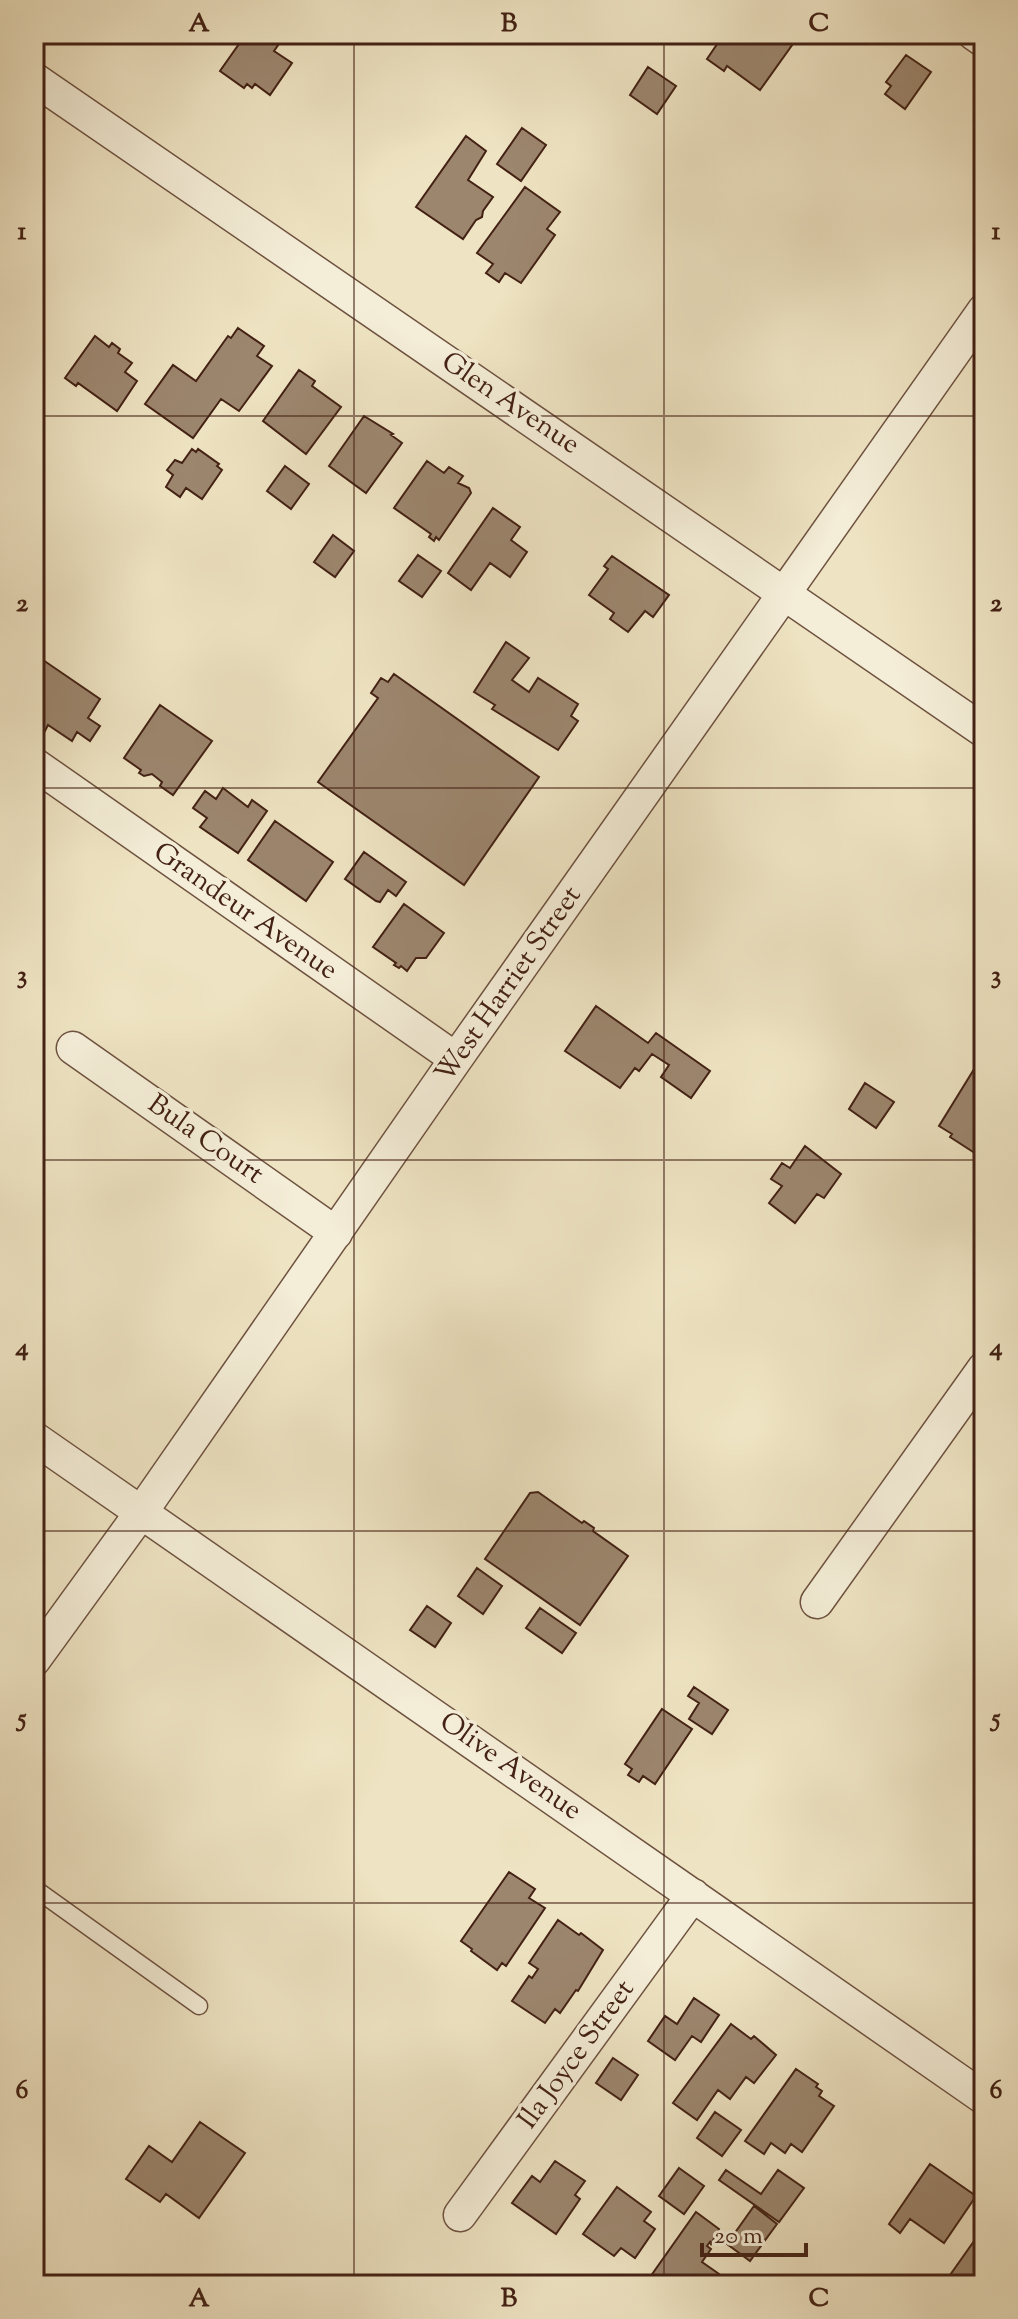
<svg xmlns="http://www.w3.org/2000/svg" width="1018" height="2319" viewBox="0 0 1018 2319" font-family="'Sorts Mill Goudy',serif">
<style>
.building{fill:#9c866e;stroke:#432114;stroke-width:2}
.lines{fill:none;stroke-linecap:round;stroke-linejoin:round}
.lane-casing{stroke:#6e5240;stroke-width:19}
.street-casing{stroke:#6e5240;stroke-width:35}
.lane{stroke:#f4edd7;stroke-width:16}
.street{stroke:#f4edd7;stroke-width:32}
.grid{fill:none;stroke:#432114;stroke-width:2;stroke-opacity:0.55}
.labels{text-anchor:middle;dominant-baseline:central;stroke-width:7;stroke-linejoin:round;paint-order:stroke}
.street-label{font-size:28px;fill:#432114;stroke:#f4edd7}
.neatline{fill:none;stroke:#432114;stroke-width:3}
.grid-label{font-size:26px;text-anchor:middle;font-weight:bold;fill:#432114}
</style>
<rect width="100%" height="100%" fill="#eee3c2"/>
<filter id="stains"><feTurbulence type="fractalNoise" baseFrequency=".0025" numOctaves="4"/><feColorMatrix values="0 0 0 0 .2 0 0 0 0 .09 0 0 0 0 .02 0 0 0 .5 -.17"/></filter>
<radialGradient id="worn" r=".72"><stop offset=".6" stop-color="#630" stop-opacity="0"/><stop offset="1" stop-color="#630" stop-opacity=".3"/></radialGradient>
<path class="building" d="M286 34 274 51 292 63 270 95 255 84 252 88 247 84 244 88 220 71 246 34Z
M724 34H800L760 90 727 66 724 71 707 59Z
M906 55 931 72 905 109 885 94 891 86 886 82Z
M648 67 676 86 657 114 630 95Z
M522 128 546 145 521 181 497 164Z
M466 136 486 151 468 180 493 197 483 211 482 217 476 220 463 239 416 207Z
M525 187 560 212 547 229 555 235 521 283 505 273 499 282 486 273 493 264 477 253Z
M238 328 264 346 257 356 272 366 239 411 221 399 193 438 145 404 173 365 196 381 228 336 231 338Z
M95 336 109 347 112 343 120 349 118 353 132 363 125 372 137 381 117 411 78 383 76 386 65 378Z
M299 370 315 381 312 386 341 407 306 454 263 421Z
M364 416 393 434 391 435 402 443 366 493 329 466Z
M192 449 196 452 198 449 219 464 217 466 222 470 202 499 186 488 180 497 166 487 173 475 167 470 175 460 182 463Z
M427 461 444 473 449 467 463 476 458 483 469 488 471 493 439 540 436 537 434 541 429 537 431 534 394 508Z
M285 466 309 484 291 509 267 491Z
M493 508 520 527 511 540 527 552 510 577 490 563 471 590 448 573Z
M333 535 354 551 335 577 314 562Z
M418 555 441 571 422 597 399 581Z
M612 556 669 595 653 617 645 611 628 632 610 619 614 613 589 595 608 569 604 566Z
M506 642 529 658 512 680 529 692 538 678 578 704 571 716 578 721 558 750 492 709 495 705 474 692Z
M43 660 100 699 88 718 100 726 90 741 77 732 72 741 48 725 45 731 38 725 41 720 34 715V674Z
M394 674 539 777 464 885 318 782 378 698 371 693 381 678 388 682Z
M160 705 212 741 173 795 160 786 162 782 152 774 144 776 139 773 141 770 124 758Z
M223 788 248 807 252 800 267 811 238 853 200 827 207 818 193 808 205 791 216 799Z
M275 821 333 862 306 901 248 860Z
M364 852 406 882 396 896 388 890 380 902 376 901 345 879Z
M404 904 444 933 426 958H416L407 971 401 966 399 968 394 965 396 963 373 947Z
M596 1006 648 1043 656 1033 710 1071 691 1098 661 1077 669 1065 652 1054 639 1071 635 1068 620 1088 565 1051Z
M976 1066 984 1072V1159L950 1137 952 1134 939 1126Z
M865 1083 894 1102 876 1128 849 1109Z
M805 1146 841 1174 824 1198 817 1194 795 1223 769 1203 782 1186 771 1179 782 1163 790 1168Z
M538 1492 582 1523 584 1521 594 1528 593 1531 628 1556 580 1625 485 1559 530 1493Z
M477 1568 502 1586 483 1614 458 1596Z
M427 1606 451 1623 435 1647 410 1630Z
M540 1608 576 1633 562 1653 526 1628Z
M694 1687 728 1710 712 1734 689 1719 699 1703 688 1696Z
M662 1709 692 1729 655 1784 643 1776 639 1782 628 1775 632 1769 625 1764Z
M509 1872 535 1889 529 1898 545 1908 506 1966 502 1963 497 1970 471 1951 472 1949 461 1941Z
M558 1920 579 1935 581 1933 603 1950 578 1991 576 1990 560 2013 555 2009 545 2023 512 2001 529 1976 532 1978 538 1969 529 1963Z
M694 1998 719 2015 701 2042 692 2036 675 2060 648 2041 665 2016 677 2024Z
M731 2024 751 2039 754 2036 776 2055 754 2083 746 2077 730 2099 718 2090 697 2120 673 2103Z
M613 2058 638 2075 621 2100 596 2083Z
M796 2069 818 2084 816 2087 822 2091 819 2096 834 2106 802 2152 791 2144 785 2153 771 2143 764 2154 745 2141Z
M715 2112 741 2130 722 2156 697 2138Z
M200 2122 245 2153 199 2218 166 2194 160 2202 126 2179 149 2146 172 2162Z
M555 2161 585 2181 575 2195 580 2199 556 2234 512 2203 532 2176 540 2182Z
M930 2164 976 2196 944 2243 910 2219 900 2233 889 2224Z
M679 2168 704 2186 684 2214 659 2196Z
M726 2170 761 2194 778 2170 804 2188 779 2222 719 2180Z
M617 2187 651 2212 644 2221 655 2229 635 2258 621 2248 614 2256 583 2234Z
M754 2206 777 2224 750 2261 727 2244Z
M696 2212 719 2229 711 2244 710 2242 707 2246 711 2249 702 2262 719 2274 711 2285H655L648 2280Z
M984 2227V2276L978 2285H943Z"/>
<g class="lines">
<g class="lane-casing">
<path id="lane" d="M34 1888 199 2006"/>
</g>
<g class="street-casing">
<path id="street" d="M974 34 984 41
M34 79 984 731
M34 764 456 1059
M73 1048 336 1233
M34 1438 984 2098
M817 1602 984 1368
M34 1660 140 1514 456 1059 984 310
M460 2215 693 1895"/>
</g>
<use href="#lane" class="lane"/>
<use href="#street" class="street"/>
</g>
<path class="grid" d="M354 34V2285M664 34V2285M34 416H984M34 788H984M34 1160H984M34 1531H984M34 1903H984"/>
<g class="labels">
<g class="street-label">
<text transform="translate(510 404) rotate(34)">Glen Avenue</text>
<text transform="translate(245 912) rotate(35)">Grandeur Avenue</text>
<text transform="translate(509 985) rotate(-55)">West Harriet Street</text>
<text transform="translate(205 1140) rotate(35)">Bula Court</text>
<text transform="translate(510 1767) rotate(35)">Olive Avenue</text>
<text transform="translate(577 2055) rotate(-54)">Ila Joyce Street</text>
</g>
</g>
<rect width="1018" height="2319" fill="none" stroke="#eee3c2" stroke-width="88"/>
<path d="M702 2243v12h104v-12" fill="none" stroke="#432114" stroke-width="4"/>
<text x="714" y="2243" font-size="24" fill="#432114" stroke="#f4edd7" stroke-width="6" paint-order="stroke">20 m</text>
<rect x="44" y="44" width="930" height="2231" class="neatline"/>
<g class="grid-label">
<text x="199" y="31">A</text>
<text x="509" y="31">B</text>
<text x="819" y="31">C</text>
<text x="22" y="239">1</text>
<text x="996" y="239">1</text>
<text x="22" y="611">2</text>
<text x="996" y="611">2</text>
<text x="22" y="983">3</text>
<text x="996" y="983">3</text>
<text x="22" y="1355">4</text>
<text x="996" y="1355">4</text>
<text x="22" y="1726">5</text>
<text x="996" y="1726">5</text>
<text x="22" y="2098">6</text>
<text x="996" y="2098">6</text>
<text x="199" y="2306">A</text>
<text x="509" y="2306">B</text>
<text x="819" y="2306">C</text>
</g>
<rect width="100%" height="100%" filter="url(#stains)"/>
<rect width="100%" height="100%" fill="url(#worn)"/>
</svg>
